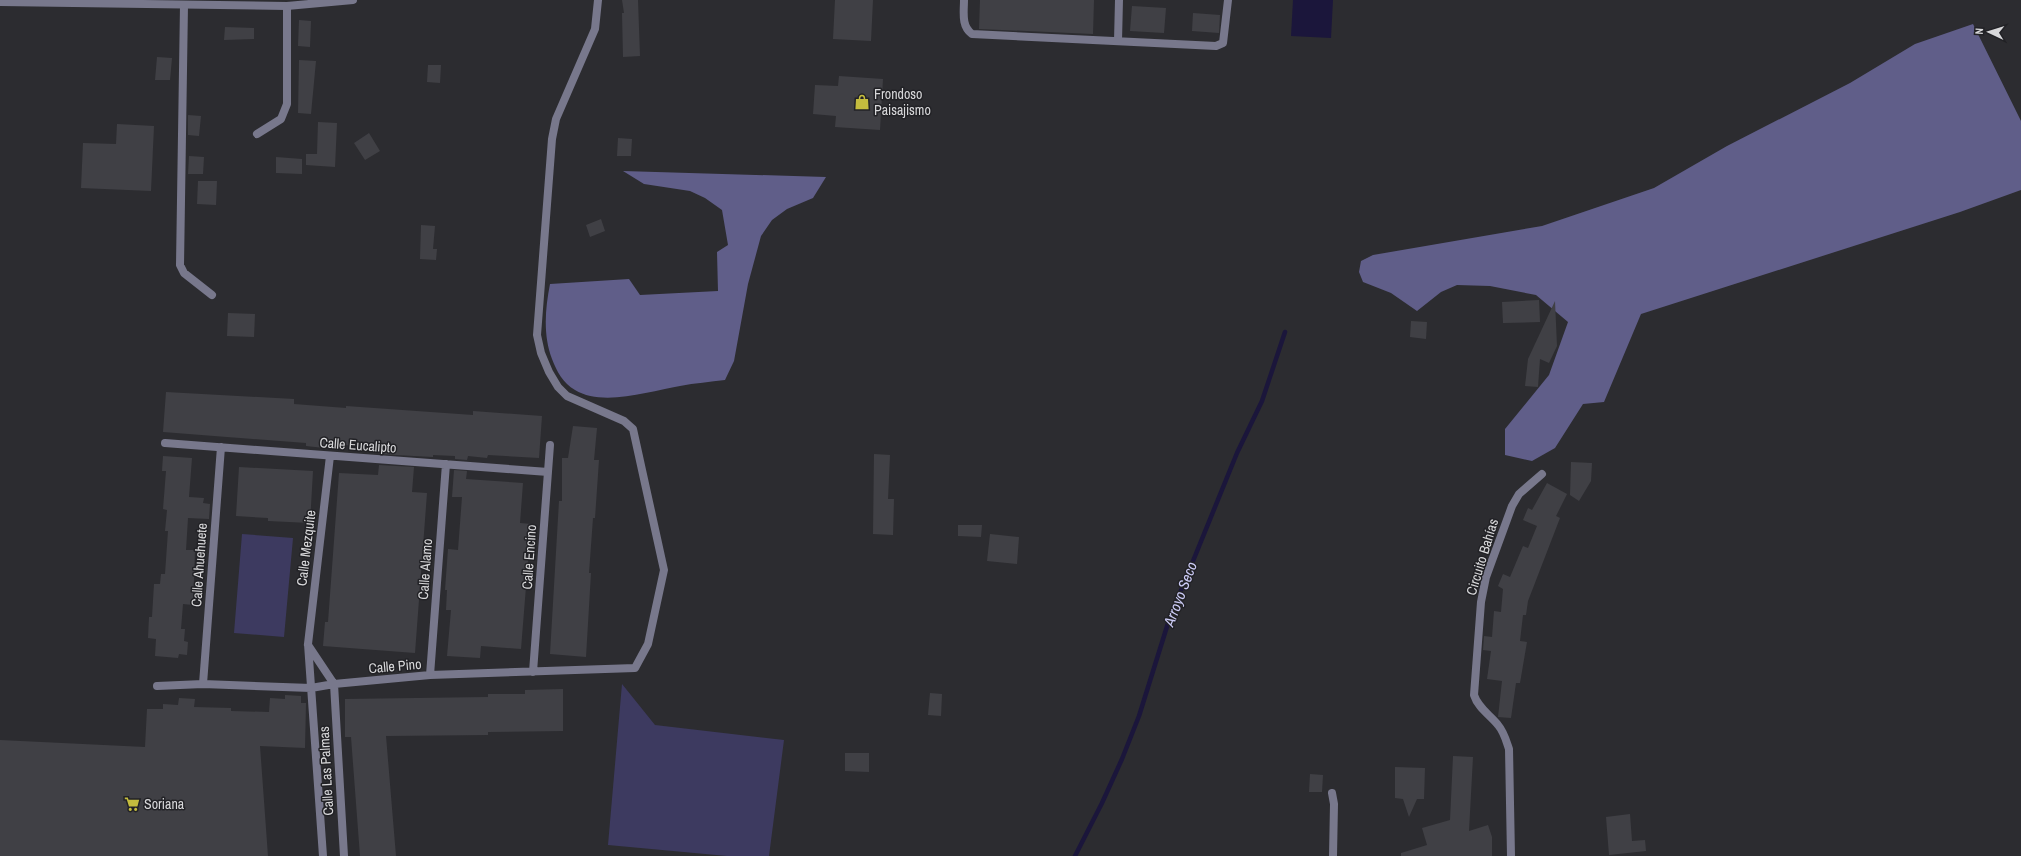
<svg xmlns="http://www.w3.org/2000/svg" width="2021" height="856" viewBox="0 0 2021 856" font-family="'Archivo Narrow',sans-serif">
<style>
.green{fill:#3d3a60}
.forest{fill:#605e89}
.water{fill:#1b163b}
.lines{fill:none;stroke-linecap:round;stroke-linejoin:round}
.stream{stroke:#1b163b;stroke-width:4.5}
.building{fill:#404045}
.lane{stroke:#78788c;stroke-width:8}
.street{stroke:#78788c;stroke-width:8}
.labels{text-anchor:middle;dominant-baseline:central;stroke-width:3;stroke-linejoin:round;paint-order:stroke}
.poi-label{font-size:14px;fill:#d8d8da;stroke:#222226;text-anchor:start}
.street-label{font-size:14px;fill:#d8d8da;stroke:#222226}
.water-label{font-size:15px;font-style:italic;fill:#cccbf5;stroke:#222226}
</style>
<rect width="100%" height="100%" fill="#2c2c30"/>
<path class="green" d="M242 534 293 538 284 637 234 633Z
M622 684 655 725 784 740 769 856H727L608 845Z"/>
<path class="forest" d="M1973 24 2021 121V190L1960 212 1641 314 1604 402 1583 404 1555 448 1532 461 1505 455V429L1549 375 1568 322 1536 295 1490 286 1457 285 1441 292 1417 311 1391 293 1363 282 1359 272 1361 261 1373 255 1542 226 1654 188 1727 146 1850 83 1915 44Z
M623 171 826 177 813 198 787 209 772 220 761 236 748 284 734 361 725 380C710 382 695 383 680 386 650 391 603 407 575 390 563 383 557 372 552 359 543 335 545 309 550 284L629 279 640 295 718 291 717 252 728 245 722 210 705 198 690 191 644 184Z"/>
<path class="water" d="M1293 0H1333L1331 38 1291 36Z"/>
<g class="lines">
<path class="stream" d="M1075 856 1102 803 1122 759 1139 716 1169 620 1237 453 1262 401 1285 332"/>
</g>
<path class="building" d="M622 0H638L640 56 623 57 622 13H624Z
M835 0H873L871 41 833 39Z
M980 0H1094L1093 34 979 29Z
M1132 6 1166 8 1164 33 1130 31Z
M1193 13 1220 15 1219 33 1192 31Z
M299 20 311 21 310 47 298 46Z
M225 27 254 28V39L224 40Z
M157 57 172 58 170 80H155Z
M299 60 316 61 311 114 298 113Z
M428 65H441L440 83 427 82Z
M839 76 883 79 880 130 835 127 836 116 813 114 815 85 838 86Z
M188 115 201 116 199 136 188 135Z
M318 122 337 123 335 167 306 165V154H317Z
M117 124 154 126 151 191 81 188 83 143 116 144Z
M369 133 380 151 365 160 354 143Z
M618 138 632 139 631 156H617Z
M189 156 204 157 203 174H188Z
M276 157 302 159V174L276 173Z
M198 181H217L216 205 197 204Z
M601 219 605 231 590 237 586 225Z
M421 225 435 226 433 249H437L436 260 420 259Z
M1539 300 1540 322 1503 323 1502 302Z
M1555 301 1557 346 1549 363 1540 359 1538 387 1525 386 1528 359Z
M228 313 255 314 254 337 227 336Z
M1411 321 1427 322 1426 339 1410 337Z
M166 392 294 399V404L346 408V406L473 415V411L542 416 539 458 488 455 487 458 468 456 467 460 455 459V456L433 455V457L414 456 379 454 380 447 325 444 324 448 306 446V443L163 432Z
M573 426 597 428 594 460H599L595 518H593L589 573H591L586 657 550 654 559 501H562V458H568Z
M874 454 890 455 888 499H894L893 535 873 534Z
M163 456 192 458 189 497 204 498 203 503 210 504 209 519 188 518 186 550H195L193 605 183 604 181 629H185L184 641 188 642 187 655 179 654 178 658 155 656 156 639 148 638 149 617H152L154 584H160L161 574H165L168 531H165L167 510 163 509 166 471H162Z
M1571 462 1592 463 1591 481 1579 501 1570 495Z
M379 465 414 467 412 492 427 493 415 653 323 646 325 622H328L339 473 378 475Z
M239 467 313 471 310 523 268 521V518L236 516Z
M454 470 467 471 466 479 523 483 520 523 531 524 521 649 481 646 480 658 447 656 451 610H446L447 590H445L448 549 458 550 462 497H452Z
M1547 483 1567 494 1556 516 1560 518 1528 601 1526 615H1523L1520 641 1527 642 1520 683H1516L1511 718 1498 717 1502 681 1487 679 1491 651 1483 650 1484 636 1492 637 1494 611 1501 612 1503 589 1498 586 1503 574 1510 577 1523 546 1528 548 1537 526 1523 520 1528 508 1532 510Z
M958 525H982L981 537 958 536Z
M990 534 1019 537 1017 564 987 561Z
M563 689V731L488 732V735L386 736 396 856H360L351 737H345V699L488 697V694H525V690Z
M930 693 942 694 941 716 928 715Z
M285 695 301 696V703H306L305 748 260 746 268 856H0V740L145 747 147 709H163V704L178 705 179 698 195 699 194 707 231 708V711L269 712 270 698 285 699Z
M845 753H869V772L845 771Z
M1453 756 1473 757 1469 831 1488 825 1492 837V856H1401V853L1427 845 1422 828 1450 820Z
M1395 767 1425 768 1424 799H1417L1409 817 1403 799 1395 798Z
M1310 774 1323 775 1322 792H1309Z
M1630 814 1632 841 1645 840 1646 851 1609 855 1606 817Z"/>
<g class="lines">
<path class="lane" d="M964 0C964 12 961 26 972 34L1216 46 1223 43 1228 0
M184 5 180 265 184 273 212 295
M1118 41 1119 0
M257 134 281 119 287 104V6"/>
<path class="street" d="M0 2 287 6 353 0
M165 443 548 472
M308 645 334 684 344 856
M533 672 550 445
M430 675 446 464
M203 684 221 447
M157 686 203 684 311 688 334 684 430 675 635 668 648 644 664 570 633 429 624 421 567 396 558 387 549 372 541 353 537 335 552 139 556 119 595 29 598 0
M1332 793 1334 804 1333 856
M323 856 308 644 330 456
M1511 856 1509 749C1506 740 1504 732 1498 725 1490 715 1478 708 1474 695L1481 602 1486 577 1512 506 1519 494 1542 474"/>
</g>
<defs>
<g id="shop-bare" transform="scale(1.2)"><path d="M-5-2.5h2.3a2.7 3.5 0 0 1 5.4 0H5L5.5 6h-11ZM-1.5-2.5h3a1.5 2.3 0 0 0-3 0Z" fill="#c4bc3e" stroke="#222226" stroke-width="2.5" paint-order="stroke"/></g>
<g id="supermarket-bare" transform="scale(1.2)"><path d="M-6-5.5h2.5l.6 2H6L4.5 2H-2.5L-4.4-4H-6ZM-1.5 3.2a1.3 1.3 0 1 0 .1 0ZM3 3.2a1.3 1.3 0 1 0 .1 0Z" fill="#c4bc3e" stroke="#222226" stroke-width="2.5" paint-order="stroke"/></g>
</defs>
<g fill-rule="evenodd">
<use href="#shop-bare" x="862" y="102"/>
<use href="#supermarket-bare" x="132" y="804"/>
</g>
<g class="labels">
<g class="poi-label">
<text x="874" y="94">Frondoso<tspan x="874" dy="16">Paisajismo</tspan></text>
<text x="144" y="804">Soriana</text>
</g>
<g class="street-label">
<text transform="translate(358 445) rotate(4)">Calle Eucalipto</text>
<text transform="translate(306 548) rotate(-83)">Calle Mezquite</text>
<text transform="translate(529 557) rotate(-86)">Calle Encino</text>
<text transform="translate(1482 557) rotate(-73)">Circuito Bahías</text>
<text transform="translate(199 565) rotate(-86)">Calle Ahuehuete</text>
<text transform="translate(425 569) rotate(-86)">Calle Alamo</text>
<text transform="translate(395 666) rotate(-5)">Calle Pino</text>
<text transform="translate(326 771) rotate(-93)">Calle Las Palmas</text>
</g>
<g class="water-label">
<text transform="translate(1180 594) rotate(-69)">Arroyo Seco</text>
</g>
</g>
<g transform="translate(1989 32) rotate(274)" stroke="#222226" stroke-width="3" paint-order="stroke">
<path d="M0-3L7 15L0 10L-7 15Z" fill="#d8d8da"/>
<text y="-6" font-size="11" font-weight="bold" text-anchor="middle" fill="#d8d8da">N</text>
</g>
</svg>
